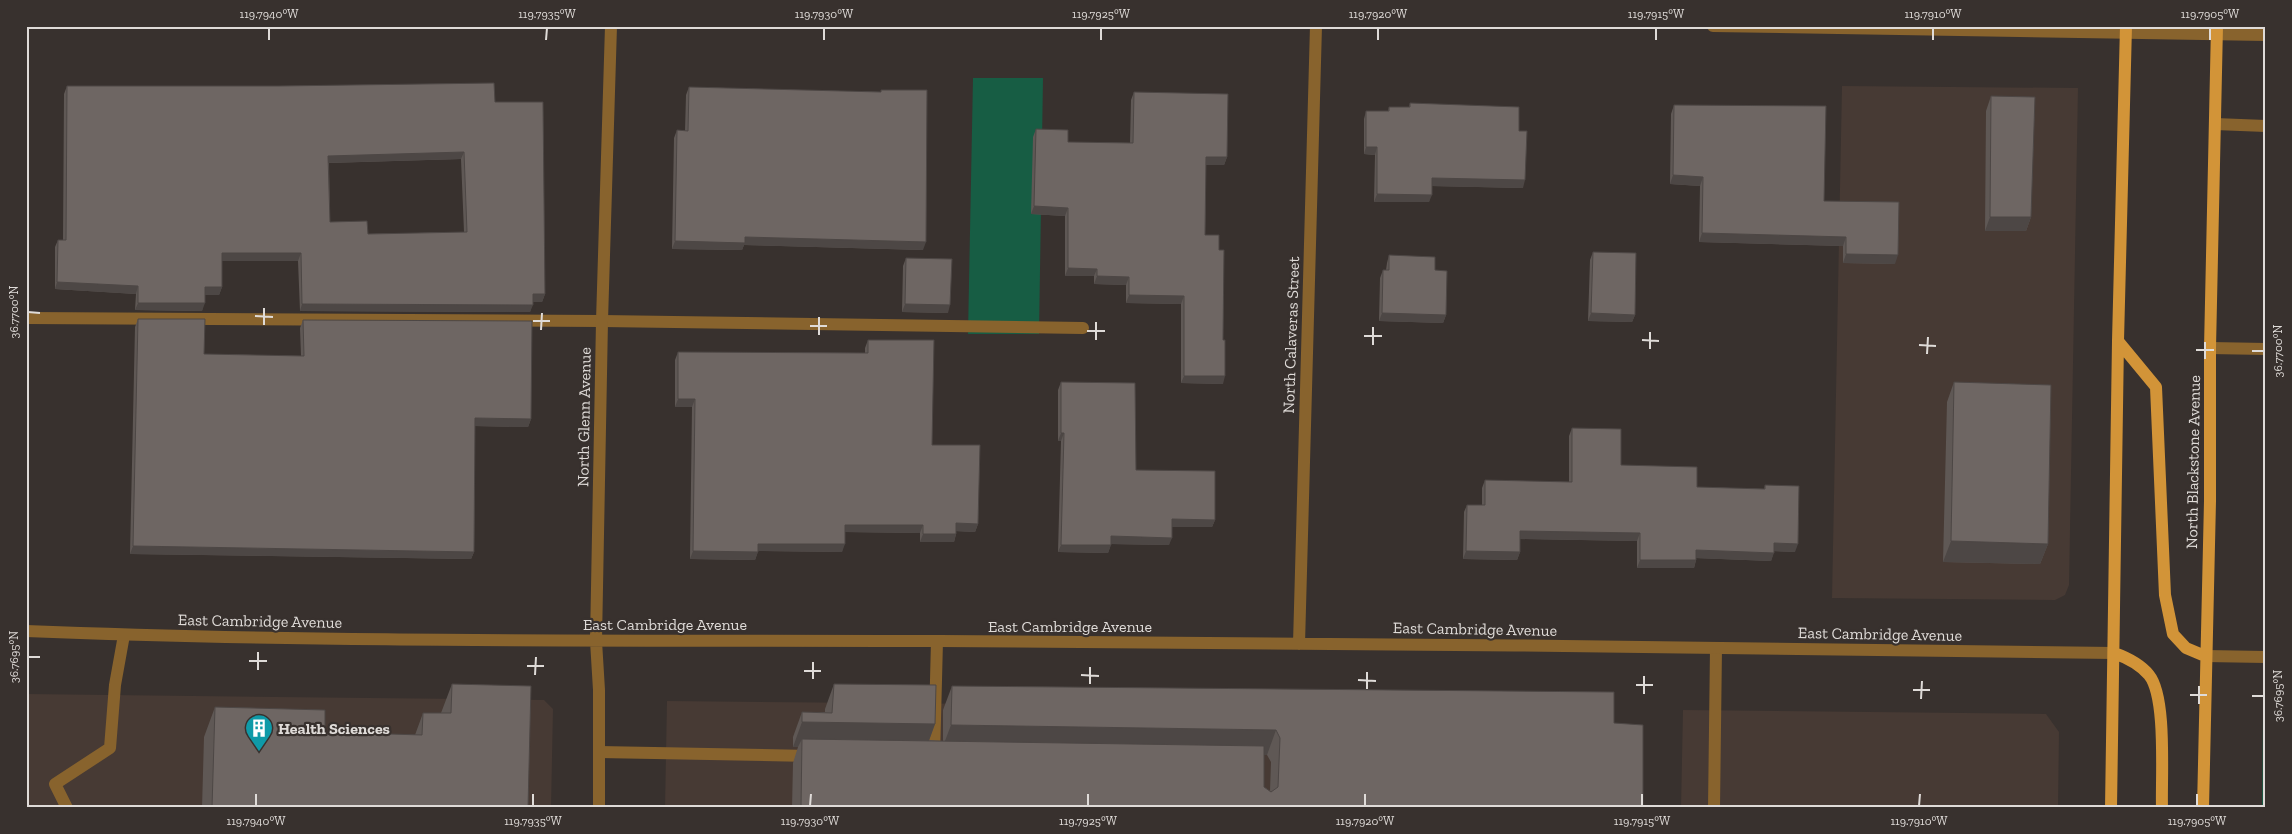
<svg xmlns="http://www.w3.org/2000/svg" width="2292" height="834" viewBox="0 0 2292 834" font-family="'Zilla Slab',serif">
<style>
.built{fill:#473a34}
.green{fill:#175d44}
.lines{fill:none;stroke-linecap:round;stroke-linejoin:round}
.service{stroke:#88632d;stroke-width:12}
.minor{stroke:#88632d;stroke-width:12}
.primary{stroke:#d29438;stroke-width:12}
.wall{fill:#5f5855;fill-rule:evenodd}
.shaded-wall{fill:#4d4745}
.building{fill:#6e6663;stroke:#4d4745;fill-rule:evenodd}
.ticks{fill:none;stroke:#dfdbd8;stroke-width:2}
.labels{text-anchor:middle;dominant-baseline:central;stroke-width:4.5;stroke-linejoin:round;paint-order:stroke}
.street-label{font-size:16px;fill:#dfdbd8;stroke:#38312e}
.poi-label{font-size:16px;font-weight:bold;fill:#dfdbd8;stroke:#38312e;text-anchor:start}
.neatline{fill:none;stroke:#dfdbd8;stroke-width:2}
.ticks-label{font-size:12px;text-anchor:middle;fill:#dfdbd8}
</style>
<rect width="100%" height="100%" fill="#38312e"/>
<path class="built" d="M1842 86 2078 88 2069 585 2065 595 2055 600 1832 598Z
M26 694 544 700 553 709 551 808H30L26 801Z
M667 701 1302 707 1300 808H665Z
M1683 710 2046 714 2059 732 2058 808H1681Z"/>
<path class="green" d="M973 78H1043L1039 334H968Z
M2263 715H2266V808H2262Z"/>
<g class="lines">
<path class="service" d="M2215 124 2266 126
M26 318 602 321 1083 328
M2210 348 2266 349
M599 752 811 756
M934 758 937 641
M67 808 55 784 110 748 115 685 124 635
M1714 808 1716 648"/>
<path class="minor" d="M1713 26 2266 35
M26 631C330 643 635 640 939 641 1331 643 1722 647 2114 653
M1299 644 1316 26
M2205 656 2266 657
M599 808V690L596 641 602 321 611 26"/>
<path class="primary" d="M2118 341 2156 387 2165 595 2173 634 2186 648 2205 656
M2114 653C2128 658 2140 664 2149 675 2167 697 2161 778 2162 808
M2111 808 2118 341 2126 26
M2203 808 2210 501V348L2217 26"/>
</g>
<path class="wall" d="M67 86 495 102 545 294 542 302H533L530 312 300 311 298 261H222V287L219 295H205L202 311 135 310 136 294 55 289V247L58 240H63L64 94ZM461 159 464 232 368 234 330 222 329 163Z
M689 87 881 92V90L923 250 744 245 742 250 672 249 674 138 677 130 685 131 686 95Z
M1134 92 1227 157 1224 165H1206L1205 235 1219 250 1223 340V384L1181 383V304L1126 303V285L1094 284V276H1065V216L1031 214 1033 137 1036 129 1068 142 1130 143 1131 100Z
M1991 96 2031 217 2026 231H1985L1986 111Z
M1410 103 1519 131 1523 188 1432 186 1429 202H1374L1375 155 1364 154V119L1366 111H1388L1389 107H1409Z
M1674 105 1824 201 1895 264 1843 263V246L1699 242 1700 186 1670 184 1671 114Z
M1593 252 1635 315 1632 322 1588 321 1590 260Z
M1389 255 1435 270 1446 315 1443 323 1379 321 1380 278 1383 270H1386L1387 263Z
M906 258 948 313 902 312 903 266Z
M138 319 204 354 301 356 300 328 303 320 531 419 528 427 475 426 474 552 471 559 130 554 135 327Z
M868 340 932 445 978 524 975 532 956 531V534L954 542H920V533L845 532 842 552 758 551 755 560 690 559 692 407H675V360L678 352 865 353V348Z
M1061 382 1136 470 1215 520 1212 527H1172L1169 545 1111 544 1108 553 1058 552 1061 441H1058V390Z
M1954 382 2048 544 2040 564 1943 562 1947 402Z
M1572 428 1621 465 1697 487 1764 489 1765 485 1795 552 1774 551 1771 561 1696 558V560L1694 568H1637V541L1520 539V552L1517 560 1463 559 1464 512 1467 505H1482V488L1485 480 1569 482V436Z
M452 684 528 808H202L204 737 215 707 325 732 415 735 423 713H441Z
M834 684 935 724 929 740 943 741V710L952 686 1614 723 1643 808H792L793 763 798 747H793V737L802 712H825V709ZM1264 755H1267L1271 762 1270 791 1264 787Z"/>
<path class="shaded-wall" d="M1366 147H1377L1375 155 1364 154Z
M464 152 461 159 325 163 328 156Z
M1206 157H1227L1224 165H1204Z
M1673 175 1703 177 1700 186 1670 184Z
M1432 178 1525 180 1523 188 1429 186Z
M1377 194 1432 195 1429 202H1374Z
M1034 206 1068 208 1065 216 1031 214Z
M1990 217H2031L2026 231H1985Z
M1702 233 1846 237 1843 246 1699 242Z
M745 237 926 242 923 250 744 245 742 250 672 249 675 241Z
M222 253H301L298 261H220Z
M1846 254 1898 255 1895 264 1843 263Z
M1068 268 1097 269 1094 276H1065Z
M1097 276 1129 277 1126 285 1094 284Z
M57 282 138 286 136 294 55 289Z
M205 287H222L219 295H203Z
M533 294H545L542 302H530Z
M1129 295 1184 296 1181 304 1126 303Z
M138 303H205L202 311 135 310Z
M302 304 533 305 530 312 300 311Z
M905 304 950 305 948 313 902 312Z
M1382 313 1446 315 1443 323 1379 321Z
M1591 313 1635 315 1632 322 1588 321Z
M1184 376H1225L1223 384 1181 383Z
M678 399H695L692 407H675Z
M475 418 531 419 528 427 472 426Z
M1061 433H1064L1061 441H1058Z
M1172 519 1215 520 1212 527H1169Z
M956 523 978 524 975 532 953 531Z
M845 525H923L920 533 843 532Z
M1520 531 1640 533 1637 541 1518 539Z
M923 534H956L954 542H920Z
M1111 536 1172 538 1169 545 1108 544Z
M1951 541 2048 544 2040 564 1943 562Z
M1774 543 1798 544 1795 552 1771 551Z
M758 544H845L842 552 755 551Z
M1061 545H1111L1108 553 1058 552Z
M133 546 474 552 471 559 130 554Z
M1696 550 1774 553 1771 561 1694 558Z
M693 551 758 552 755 560 690 559Z
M1466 551 1520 552 1517 560 1463 559Z
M1640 560H1696L1694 568H1637Z
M802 722 935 724 926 749 802 739 798 747H793Z
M951 725 1276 730 1267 755 942 749Z"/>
<path class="building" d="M494 83 495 102H543L545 294H533V305L302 304 301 253H222V287H205V303H138V286L57 282 58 240H66L67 86H279ZM464 152 467 232 368 234 367 221 330 222 328 156Z
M689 87 881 92V90H927L926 242 745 237V243L675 241 677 130 688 131Z
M1134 92 1228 94 1227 157H1206L1205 235H1219V250H1224L1223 340H1225V376H1184V296L1129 295V277L1097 276V269L1068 268V208L1034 206 1036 129 1068 130V142L1133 143Z
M1991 96 2035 97 2031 217H1990Z
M1410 103 1519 107V131H1527L1525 180 1432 178V195L1377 194V147H1366V111H1389V107H1410Z
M1674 105 1826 106 1824 201 1899 202 1898 255 1846 254V237L1702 233 1703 177 1673 175Z
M1593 252 1636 253 1635 315 1591 313Z
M1389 255 1435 257V270L1447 271 1446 315 1382 313 1383 270H1389Z
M906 258 952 259 950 305 905 304Z
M138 319H205L204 354 304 356 303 320 532 321 531 419 475 418 474 552 133 546Z
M868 340H934L932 445H980L978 524 956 523V534H923V525H845V544H758V552L693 551 695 399H678V352L868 353Z
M1061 382 1135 383 1136 470 1215 471V520L1172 519V538L1111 536V545H1061L1064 433H1061Z
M1954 382 2051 385 2048 544 1951 541Z
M1572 428 1621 429V465L1697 467V487L1765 489V485L1799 486 1798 544 1774 543V553L1696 550V560H1640V533L1520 531V552L1466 551 1467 505H1485V480L1572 482Z
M452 684 531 686 528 808H212L215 707 325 710V732L422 735 423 713H451Z
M834 684 936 685 935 724 802 722V712L832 713Z
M952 686 1614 692V723L1643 725V808H801L802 739 1264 746V787L1271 792 1278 787 1280 738 1276 730 951 725Z
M1848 806 1918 808H1848Z"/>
<path class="ticks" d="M269 40V28M546 40 547 28M824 40V28M1101 40V28M1378 40V28M1656 40V28M1933 40V28M2210 40V28M28 312 40 313M255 316 273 317M533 321H550M264 325V308M810 326H827M541 330 542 313M1087 331H1105M819 335V317M1364 336H1382M1096 340V322M1642 340 1659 341M1373 345V327M1919 345 1936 346M1650 349V332M2196 350H2214M2252 351H2264M1927 354 1928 337M2205 359V342M28 657H40M249 661H267M527 666H544M258 670V652M804 671H821M535 675 536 657M1081 675 1099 676M813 679V662M1358 680 1376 681M1090 684V667M1636 685H1653M1367 689V672M1913 690H1930M1644 694V676M2190 695H2207M2252 696H2264M1921 699 1922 681M2199 704V686M256 806V794M533 806V794M810 806 811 794M1088 806V794M1365 806V794M1642 806V794M1919 806 1920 794M2197 806V794"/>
<defs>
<g id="building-pin" transform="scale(1.4375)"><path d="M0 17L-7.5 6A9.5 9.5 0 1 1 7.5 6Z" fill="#0f9aa8" stroke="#38312e"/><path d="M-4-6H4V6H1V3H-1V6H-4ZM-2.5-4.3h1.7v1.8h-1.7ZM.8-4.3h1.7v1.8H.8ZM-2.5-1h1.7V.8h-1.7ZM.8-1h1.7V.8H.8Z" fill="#fff"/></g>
</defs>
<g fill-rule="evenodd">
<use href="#building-pin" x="259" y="728"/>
</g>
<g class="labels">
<g class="street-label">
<text transform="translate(1291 335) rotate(-88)">North Calaveras Street</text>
<text transform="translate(584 417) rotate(-89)">North Glenn Avenue</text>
<text transform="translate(2193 462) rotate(-89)">North Blackstone Avenue</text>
<text transform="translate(260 621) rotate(1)">East Cambridge Avenue</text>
<text x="665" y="624">East Cambridge Avenue</text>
<text x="1070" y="626">East Cambridge Avenue</text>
<text transform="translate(1475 629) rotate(1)">East Cambridge Avenue</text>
<text transform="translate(1880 634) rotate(1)">East Cambridge Avenue</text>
</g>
<g class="poi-label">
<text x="278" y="728">Health Sciences</text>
</g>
</g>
<rect width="2292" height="834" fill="none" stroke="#38312e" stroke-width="55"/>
<rect x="28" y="28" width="2236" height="778" class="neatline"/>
<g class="ticks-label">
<text x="269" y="18">119.7940°W</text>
<text x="547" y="18">119.7935°W</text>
<text x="824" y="18">119.7930°W</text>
<text x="1101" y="18">119.7925°W</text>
<text x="1378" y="18">119.7920°W</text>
<text x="1656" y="18">119.7915°W</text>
<text x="1933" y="18">119.7910°W</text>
<text x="2210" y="18">119.7905°W</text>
<text transform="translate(14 312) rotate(-90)" y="4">36.7700°N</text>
<text transform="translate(2278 351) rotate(-90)" y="4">36.7700°N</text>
<text transform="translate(14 657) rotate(-90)" y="4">36.7695°N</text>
<text transform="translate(2278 696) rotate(-90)" y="4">36.7695°N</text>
<text x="256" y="825">119.7940°W</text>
<text x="533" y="825">119.7935°W</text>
<text x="810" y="825">119.7930°W</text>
<text x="1088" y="825">119.7925°W</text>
<text x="1365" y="825">119.7920°W</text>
<text x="1642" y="825">119.7915°W</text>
<text x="1919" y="825">119.7910°W</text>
<text x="2197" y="825">119.7905°W</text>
</g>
</svg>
